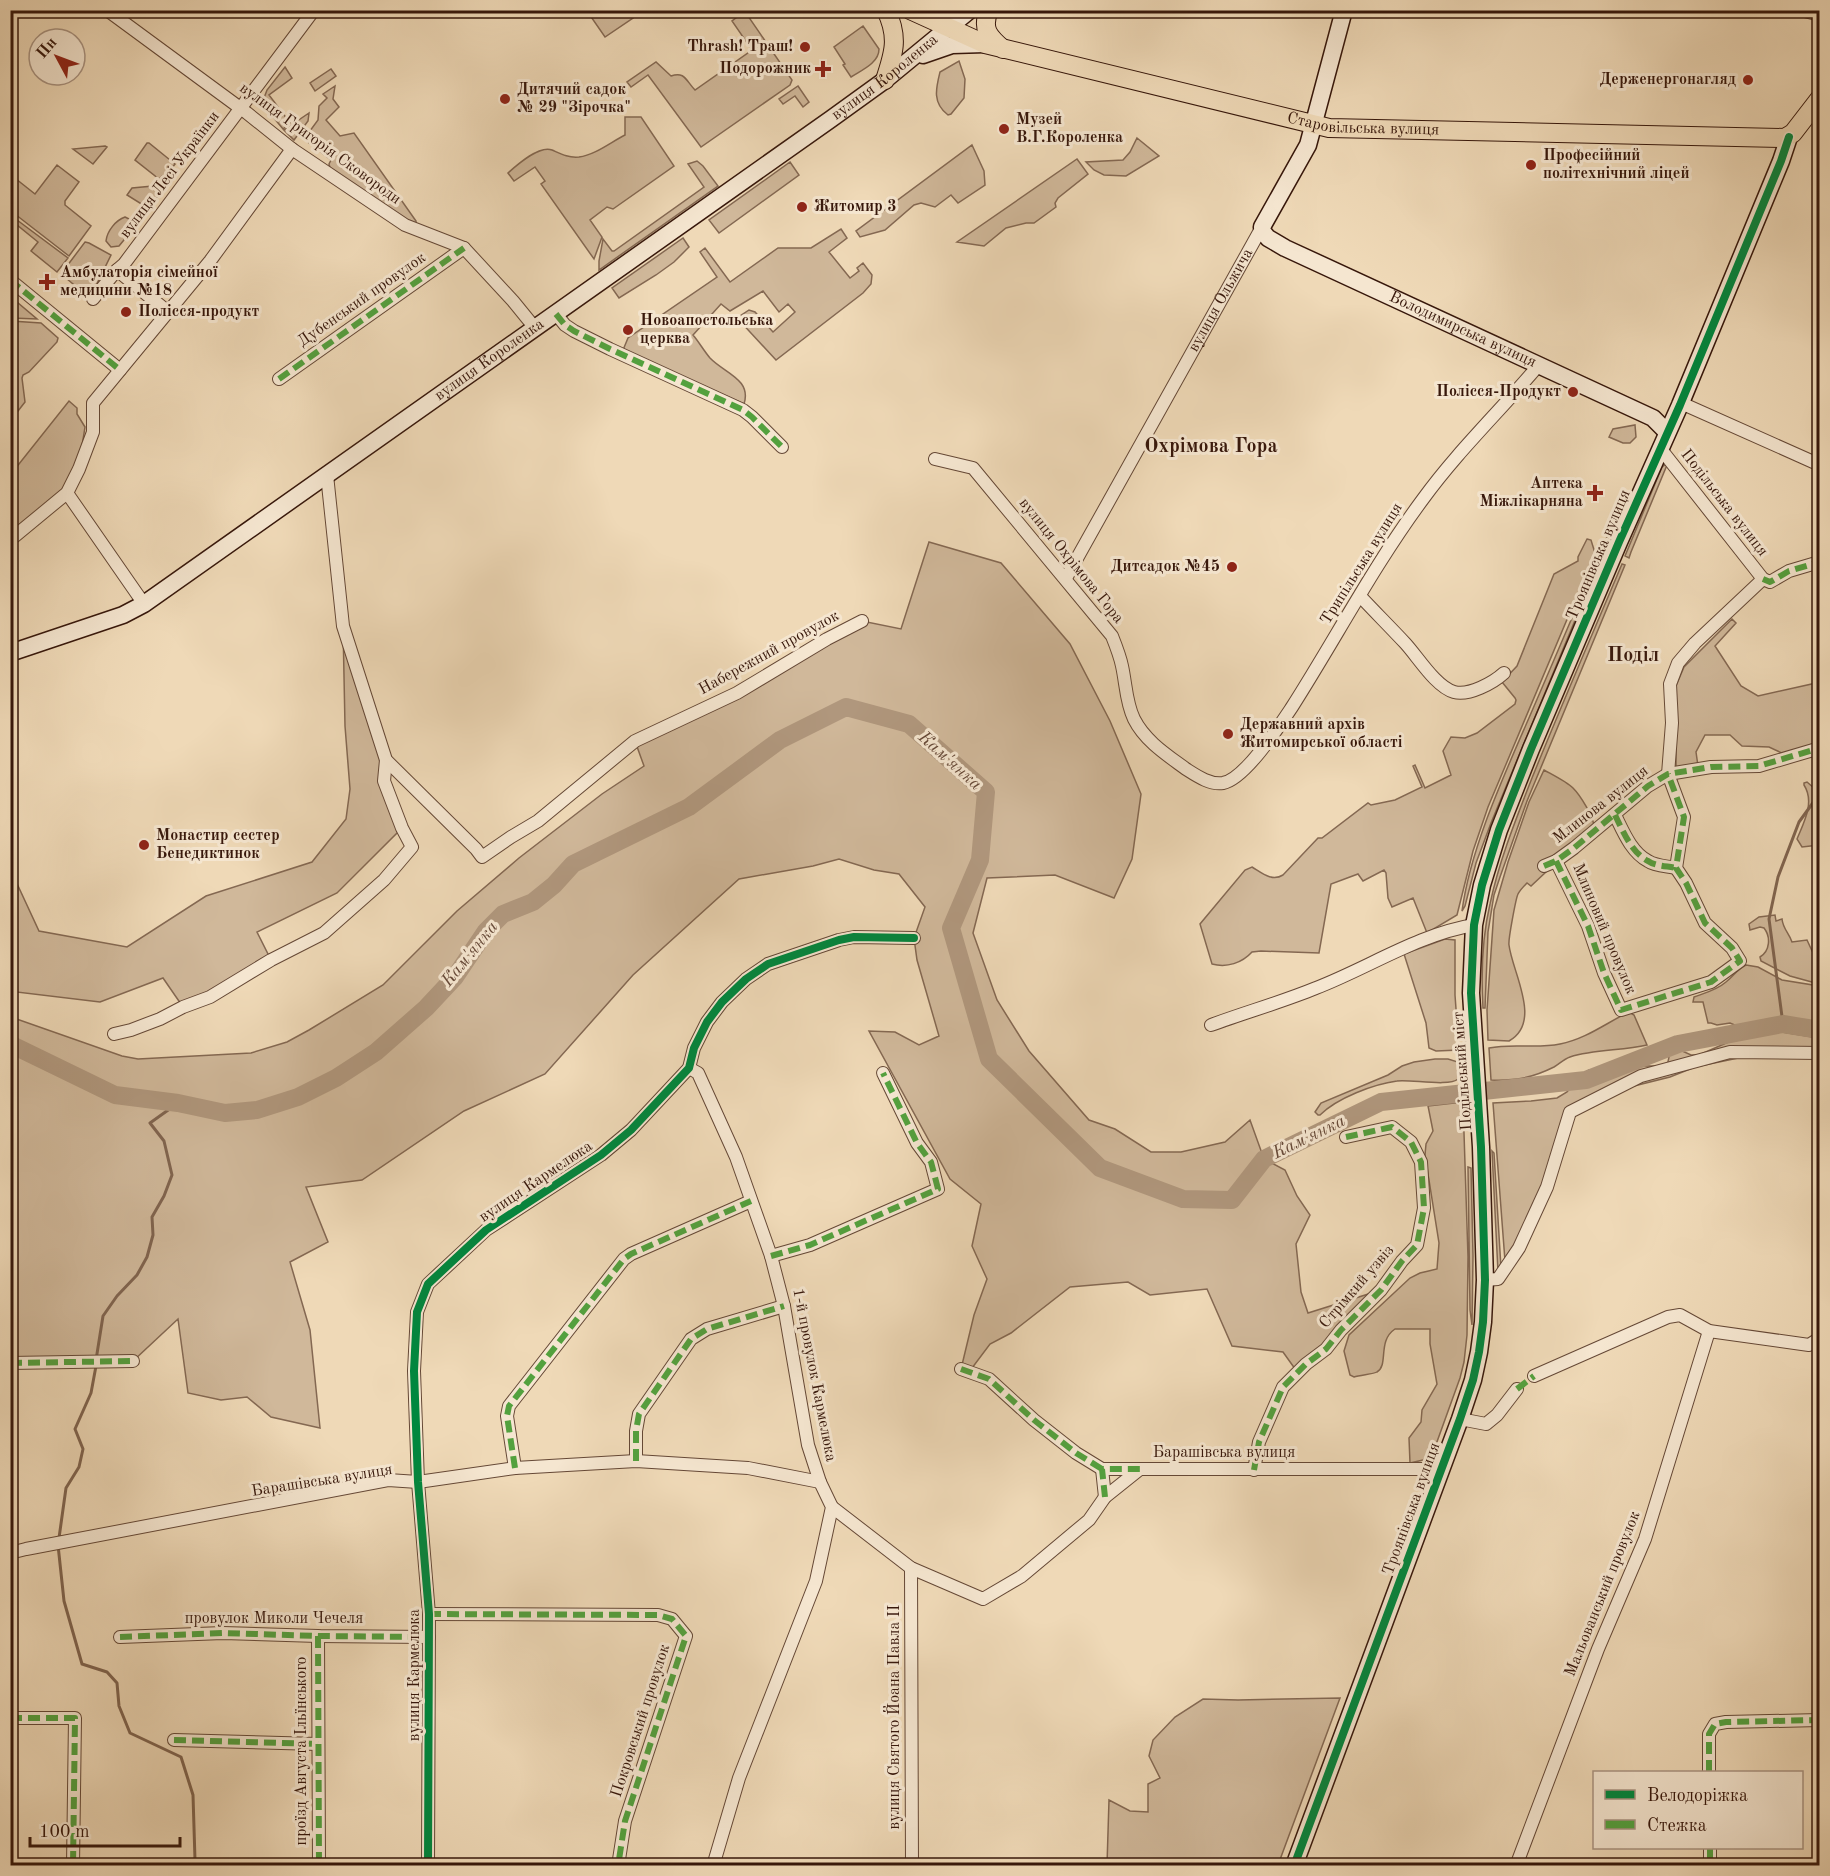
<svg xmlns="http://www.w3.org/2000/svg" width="1830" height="1876" viewBox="0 0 1830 1876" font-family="'Old Standard TT',serif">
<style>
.green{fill:#d0b89a;stroke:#846852;stroke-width:1.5}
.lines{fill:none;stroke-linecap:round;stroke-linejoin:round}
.stream{stroke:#80644f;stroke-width:3}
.river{stroke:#b0977d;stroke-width:18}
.street-casing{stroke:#654836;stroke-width:14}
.secondary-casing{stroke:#37170b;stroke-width:19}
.primary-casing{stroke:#37170b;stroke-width:20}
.street{stroke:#f5e6d0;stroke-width:12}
.secondary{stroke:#f5e6d0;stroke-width:16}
.primary{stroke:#efd9b7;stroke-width:18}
.quiet{stroke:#53a13e;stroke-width:6;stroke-dasharray:12 6;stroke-linecap:butt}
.cycleway-casing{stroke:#f5e6d0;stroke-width:11}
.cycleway{stroke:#00873e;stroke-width:8}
.poi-dot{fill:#8f2418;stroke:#f5e6d0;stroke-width:2}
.labels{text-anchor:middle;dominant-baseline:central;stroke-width:6;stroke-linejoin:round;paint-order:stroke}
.poi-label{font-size:16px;font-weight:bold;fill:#37170b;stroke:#f5e6d0;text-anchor:start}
.street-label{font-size:16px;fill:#37170b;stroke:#f5e6d0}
.water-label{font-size:18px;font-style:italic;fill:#674a39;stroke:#f5e6d0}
.quarter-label{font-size:20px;font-weight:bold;fill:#37170b;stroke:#f5e6d0}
</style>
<rect width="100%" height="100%" fill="#efd9b7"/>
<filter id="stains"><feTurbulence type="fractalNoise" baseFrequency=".00333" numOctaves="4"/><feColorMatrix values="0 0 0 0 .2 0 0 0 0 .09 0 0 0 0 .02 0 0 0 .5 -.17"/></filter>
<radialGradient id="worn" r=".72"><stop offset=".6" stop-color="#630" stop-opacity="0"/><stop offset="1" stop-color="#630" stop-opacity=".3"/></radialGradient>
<path class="green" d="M587 11H627L633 18 605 37Z
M744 12 746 13 792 80 790 85 701 147 648 75 631 87 627 82 656 62 671 76C685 71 686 81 695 90L752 50 732 21Z
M863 26 879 49C879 63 862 70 851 77L843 65 845 64 834 47Z
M959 61 965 79 964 98 951 114 948 115C932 103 936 88 940 72Z
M285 67 292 78 269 95 290 123 283 129 269 112 264 98 267 90Z
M331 69 336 76 315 91 310 83Z
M335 86 333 99 339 107 326 120 340 136 354 133 416 221V224H413L330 168 329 164 331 160 304 139 318 120 319 106 327 98 323 94Z
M798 86 809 102 803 107 795 96 783 104 779 99Z
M309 113 308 121 294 140 284 130Z
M625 117H641L674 166 613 209 607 207 590 220 602 237 594 259 541 184 545 181 535 167 514 181 508 173C517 165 539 145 552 150 561 154 568 158 579 157 595 155 611 142 625 135Z
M1137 138 1159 156 1126 176 1104 175 1094 170 1086 162 1123 160 1130 152Z
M147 143H149L175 164 165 177 162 176 159 179 135 160Z
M972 145 984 171 985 185 958 203 951 195 935 207 921 203 914 205 885 230 860 237 856 231Z
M105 146 107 147 93 164 73 149Z
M1077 159 1088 174 1058 198 1055 203 1056 207 1034 223H1026L1006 228 984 246 957 242Z
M697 161 703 166 718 186 599 270V261L603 239 612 251H614L704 187 688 164Z
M790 162 799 175 719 233 709 220Z
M57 165 79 182 65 201V205L91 226 69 256 11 211V175L35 194Z
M156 183 165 188 151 204 143 205 127 195 132 188 153 186Z
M13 217 68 258 57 272 31 251 38 242 11 220Z
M125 217 133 221V229L119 246 111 247 106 241C107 231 116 220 125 217Z
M841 229 847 238 829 252 850 278 859 271 857 268 863 263 872 275 871 284 863 293 776 360 737 318 749 310 755 312 773 332 795 312 788 304 779 312 763 291 730 311 721 304 693 335C699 342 704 351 710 358 724 373 752 379 744 404L623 350 628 338 717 277 700 252 705 248 730 282 778 248H811Z
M683 238 689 247 674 262 656 275 619 298 612 288Z
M85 242 89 243 111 255 90 298 61 274Z
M11 297 37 319 11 318Z
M11 321 41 323 58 338 57 342 29 372 23 375 22 378 25 402 11 420 10 342 14 337 11 334Z
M69 401 77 408V414L85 427 82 446 72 473 63 489 11 536V474Z
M1635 425 1636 437 1630 443H1623L1609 437 1613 429Z
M1665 465H1667L1631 552 1629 558 1625 556 1662 467Z
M1622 503V507L1491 823 1476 863 1465 906 1462 911C1471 844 1508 767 1535 704 1564 637 1592 570 1622 503Z
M1587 539 1591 540 1595 553 1488 807 1473 851 1457 915 1427 933 1413 898 1392 907 1388 898 1386 873 1384 870 1363 881 1358 874 1331 884 1319 953 1261 951 1252 952C1242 963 1227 968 1212 964L1200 924 1245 870 1252 867C1262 873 1272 882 1283 875L1318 838H1322L1368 803 1371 805 1395 800 1422 787 1413 766 1415 765 1425 788 1451 775 1443 751 1451 737 1465 738 1477 733 1515 704 1516 700 1515 698 1502 682 1517 666 1554 574 1578 561V557Z
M929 542 1001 563 1070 644 1110 721 1141 794 1132 859 1114 898 1055 875 987 878 973 933 997 1000 1029 1051 1089 1120 1115 1129 1151 1152H1181L1225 1142 1250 1120 1264 1159 1285 1170 1297 1196 1310 1215 1296 1244 1301 1292 1308 1313 1381 1290 1298 1373 1283 1352 1232 1346 1207 1289 1150 1295 1128 1282 1070 1287 1011 1333 990 1344 969 1372 961 1369 974 1315 987 1279 972 1246 981 1204 950 1179 869 1031 895 1032 919 1045 939 1036 917 960 914 938 925 907 899 874 874 870 839 859 813 866 739 879 633 975 545 1074 464 1111 362 1180 306 1187 328 1242 290 1262 310 1330 320 1428 271 1417 247 1397 221 1400 188 1393 178 1319 133 1361 11 1359V1017L122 1056 138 1059 251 1053 287 1042 309 1030 383 985 457 911 519 858 602 794 644 766 635 741 862 621 901 629Z
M1622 564 1625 565 1527 801 1500 877 1494 895 1488 932 1485 1008H1483C1481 974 1482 938 1490 904 1499 861 1516 819 1532 778 1561 706 1592 635 1622 564Z
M1732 619 1736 623 1715 646 1741 686 1758 696 1816 683 1819 680V718L1817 721 1819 725V741L1811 746 1786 755 1769 747 1742 746 1730 735H1705L1696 752 1698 766 1676 768V686L1684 667Z
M343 626 386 760 384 781 402 828 337 893 257 932 271 960 183 1007 163 978 100 1002 17 992 11 1010V876L13 875 39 931 127 947 206 896 312 862 346 819 350 789 345 726Z
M1544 770C1551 774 1567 782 1573 788 1580 795 1594 817 1594 827L1531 886 1527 883C1524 886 1520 890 1518 894 1516 898 1508 940 1509 945 1512 972 1543 1022 1509 1041L1488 1040 1487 1010 1494 910 1508 862 1529 802Z
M1807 782 1814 788 1819 789V845L1802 847 1797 839C1804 822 1815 802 1804 785V783Z
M1775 915 1776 921 1782 919C1783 929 1789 933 1792 942L1807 940 1813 953 1819 956V984L1790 976 1761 961 1760 957C1770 951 1771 937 1764 928L1760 927 1750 930 1749 924 1759 917Z
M1445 939 1455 940V995L1459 1050 1436 1051 1429 1048 1426 1023 1404 954Z
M1746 965 1758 967 1782 980 1819 986V1027L1810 1023 1786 1018 1769 1019 1737 1026 1730 1023 1717 1025 1711 1023H1708L1703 1002H1693L1694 997C1705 993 1717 990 1726 982 1734 976 1737 969 1746 965Z
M1629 1012 1634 1015 1647 1045C1622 1051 1595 1049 1570 1057 1564 1059 1559 1064 1554 1067 1532 1078 1515 1081 1491 1080L1489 1048C1513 1043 1536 1049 1560 1044 1586 1039 1606 1023 1629 1012Z
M1782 1032 1819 1038V1057H1743L1695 1067 1670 1077 1622 1089 1573 1113 1530 1233 1505 1261 1493 1103 1531 1101 1557 1098 1567 1092 1582 1074 1589 1070 1604 1071 1623 1066H1666C1672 1058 1664 1053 1678 1049L1691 1055H1699L1733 1040 1765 1033Z
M1435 1059H1448L1458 1062C1460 1067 1463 1075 1458 1079 1449 1087 1410 1079 1397 1081 1374 1084 1337 1098 1320 1115H1318L1315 1112 1321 1103 1388 1075 1402 1066 1414 1062Z
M1463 1102 1468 1257 1467 1335 1464 1362 1460 1378 1434 1450 1423 1460 1410 1463 1409 1438 1421 1422 1422 1410 1437 1384 1430 1344V1329H1395C1377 1341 1389 1365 1377 1372 1374 1374 1360 1375 1354 1377L1350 1375 1344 1351 1349 1335 1410 1278 1420 1273 1437 1269 1439 1243 1425 1155 1426 1144 1433 1131 1428 1106Z
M1492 1151 1494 1153 1501 1268 1498 1272Z
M1468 1167 1471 1168 1473 1256 1472 1325 1470 1310Z
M1340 1698 1278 1865H1107L1109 1800 1130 1811 1148 1812V1784L1160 1778 1149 1756 1153 1740 1175 1717 1203 1699 1238 1700Z"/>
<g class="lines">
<path class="stream" d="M1783 1024 1769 919 1778 877 1799 822 1820 793
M96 1360 103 1316 117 1296 137 1275 147 1257 153 1235 152 1217 164 1196 172 1175 164 1141 150 1123 178 1103
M59 1538 66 1488 79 1467 83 1449 75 1429 91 1393 96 1366
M58 1545 64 1601 82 1664 107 1672 117 1683 119 1706 130 1733 181 1757 193 1795 195 1860 197 1866"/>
<path class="river" d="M10 1044 115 1095 178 1103 225 1113 257 1110 298 1097 336 1078 376 1052 426 1008 455 977 486 931 503 914 533 902 554 885 573 864 689 807 780 740 846 707 909 724 986 792 980 860 951 928 989 1059 1100 1168 1183 1199 1232 1200 1264 1159 1381 1102 1586 1080 1678 1044 1783 1024 1820 1030"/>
<g class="street-casing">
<g id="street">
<path d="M107 10 247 113 292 149 405 225 464 248 513 301 535 328"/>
<path d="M1801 10 1820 15"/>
<path d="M117 270 168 312"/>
<path d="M10 280 120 370"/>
<path d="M93 299 117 270 124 264 314 10"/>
<path d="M556 314 565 325 574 331 610 349 743 410 752 417 782 447"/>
<path d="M279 379 464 248"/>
<path d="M1681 403 1820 465"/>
<path d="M935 459 973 468 1112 636C1116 646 1120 656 1122 666 1126 684 1126 703 1134 719 1145 741 1167 755 1186 769 1197 776 1210 785 1223 783 1245 779 1280 725 1292 707 1336 638 1374 565 1423 499 1457 452 1500 411 1538 366"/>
<path d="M327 475 343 626 386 760 476 849 482 857 511 837 538 821 635 741 737 693 827 639 862 621"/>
<path d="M67 493 144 604"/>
<path d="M10 540 67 493 79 469 93 432V403L210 261 292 149"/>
<path id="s1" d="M1066 578 1262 227"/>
<path d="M1763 579 1770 582 1789 571 1816 563"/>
<path d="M1360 596C1375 612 1390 627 1405 643 1418 657 1436 687 1454 692 1469 696 1493 683 1504 673"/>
<path d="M1615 815C1623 831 1631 852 1648 861 1655 866 1667 866 1676 868"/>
<path d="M1556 861 1588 926 1604 973 1621 1010 1711 982 1740 961 1732 948 1705 923 1686 883 1676 868 1684 817 1668 774 1672 723 1670 684 1678 663 1695 643 1763 579 1660 448"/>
<path d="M1544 866 1556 861 1574 848 1648 786 1668 774 1711 767 1759 766 1820 748"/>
<path d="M1211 1025C1246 1012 1282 1002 1316 988 1368 968 1419 934 1474 925"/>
<path d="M114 1034 131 1030 160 1019 183 1007 210 997 271 960 324 933 384 880 412 847 402 828 384 781 386 760"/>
<path d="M689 1068 698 1073 736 1157 771 1256 784 1306 808 1445 820 1482 832 1507 816 1581 739 1778 713 1866"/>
<path d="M771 1256 810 1245 938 1189 931 1162 917 1143 883 1073"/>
<path d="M1485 1280 1498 1279 1519 1248 1547 1187 1570 1112 1641 1076 1730 1052 1820 1053"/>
<path d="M10 1363 133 1361"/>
<path d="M961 1369 989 1379 1034 1420 1076 1453 1102 1469"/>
<path d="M1534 1376 1668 1317 1680 1315 1709 1331 1809 1345 1820 1338"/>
<path d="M1460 1419 1486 1424 1497 1415 1517 1389"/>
<path d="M636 1461V1431L639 1414 691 1339 707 1329 784 1306"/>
<path d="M515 1468 507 1416 509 1406 624 1259 631 1254 751 1201"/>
<path d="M1254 1470 1259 1442 1283 1387 1306 1364 1326 1349 1341 1330 1381 1290 1402 1261 1417 1245 1424 1208 1421 1162 1411 1142 1392 1127 1346 1137"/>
<path d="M1105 1497 1102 1469H1140"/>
<path d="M832 1507 911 1568 983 1599 1022 1576 1089 1520 1105 1497 1140 1469H1441"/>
<path d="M10 1553 26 1549 388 1480 418 1482 515 1468 636 1461 748 1468 820 1482"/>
<path d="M911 1568 912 1866"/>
<path d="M429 1614 658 1615 672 1619 686 1636 625 1821 618 1866"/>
<path d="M318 1636 319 1866"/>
<path d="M120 1637 223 1633 318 1636 429 1637"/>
<path d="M10 1718H75L73 1866"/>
<path d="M174 1740 318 1744"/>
<path d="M1709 1772V1734L1715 1724 1726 1722 1820 1720"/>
<path d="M1710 1848V1866"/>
<path d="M428 1866 429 1614 418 1482 414 1371 417 1312 428 1284 486 1230 601 1155 631 1130 689 1068 694 1048 707 1022 722 1002 746 979 768 964 839 940 854 937 914 938"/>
<path d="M1516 1866 1598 1649 1645 1539 1709 1331"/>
</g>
</g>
<g class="secondary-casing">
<g id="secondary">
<path id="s2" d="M1344 10 1308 145 1262 227 1263 232 1268 238 1285 248 1653 418 1667 432"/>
<path d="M923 55 952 45 985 44"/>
<path id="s3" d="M10 653 123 615 144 604 831 119 885 80 970 10"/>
<path d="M1294 1866 1460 1419 1473 1380 1479 1352 1483 1322 1485 1280 1481 1147 1471 993 1474 925 1482 885 1499 830 1531 749 1619 542 1680 405 1781 161 1789 137"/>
</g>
</g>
<g class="primary-casing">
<g id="primary">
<path id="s4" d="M910 10 985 44 1329 128 1785 138 1793 133 1820 98"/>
<path d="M989 10C981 29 989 37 1003 49"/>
<path d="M885 80C894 53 899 37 886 10"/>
</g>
</g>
<use href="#street" class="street"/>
<use href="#secondary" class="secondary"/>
<use href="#primary" class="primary"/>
<path class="quiet" d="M10 280 120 370
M556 314 565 325 574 331 610 349 743 410 752 417 782 447
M279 379 464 248
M1763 579 1770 582 1789 571 1816 563
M1615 815C1623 831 1631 852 1648 861 1655 866 1667 866 1676 868
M1556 861 1588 926 1604 973 1621 1010 1711 982 1740 961 1732 948 1705 923 1686 883 1676 868 1684 817 1668 774
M1544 866 1556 861 1574 848 1648 786 1668 774 1711 767 1759 766 1820 748
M771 1256 810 1245 938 1189 931 1162 917 1143 883 1073
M10 1363 133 1361
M961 1369 989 1379 1034 1420 1076 1453 1102 1469
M1517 1389 1534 1376
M636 1461V1431L639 1414 691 1339 707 1329 784 1306
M515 1468 507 1416 509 1406 624 1259 631 1254 751 1201
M1254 1470 1259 1442 1283 1387 1306 1364 1326 1349 1341 1330 1381 1290 1402 1261 1417 1245 1424 1208 1421 1162 1411 1142 1392 1127 1346 1137
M1105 1497 1102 1469H1140
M429 1614 658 1615 672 1619 686 1636 625 1821 618 1866
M318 1636 319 1866
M120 1637 223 1633 318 1636 429 1637
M10 1718H75L73 1866
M174 1740 318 1744
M1709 1772V1734L1715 1724 1726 1722 1820 1720
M1710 1848V1866"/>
<g class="cycleway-casing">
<path id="cycleway" d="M428 1866 429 1614 418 1482 414 1371 417 1312 428 1284 486 1230 601 1155 631 1130 689 1068 694 1048 707 1022 722 1002 746 979 768 964 839 940 854 937 914 938
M1294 1866 1460 1419 1473 1380 1479 1352 1483 1322 1485 1280 1481 1147 1471 993 1474 925 1482 885 1499 830 1531 749 1619 542 1680 405 1781 161 1789 137"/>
</g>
<use href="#cycleway" class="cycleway"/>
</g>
<g class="poi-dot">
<circle cx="805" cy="47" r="6"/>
<path d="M820 60h6v6h6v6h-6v6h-6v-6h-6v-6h6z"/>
<circle cx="1748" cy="80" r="6"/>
<circle cx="505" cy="99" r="6"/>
<circle cx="1004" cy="129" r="6"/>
<circle cx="1531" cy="165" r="6"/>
<circle cx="802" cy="207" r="6"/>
<path d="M44 273h6v6h6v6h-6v6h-6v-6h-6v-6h6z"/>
<circle cx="126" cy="312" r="6"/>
<circle cx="628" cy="330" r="6"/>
<circle cx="1573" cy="392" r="6"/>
<path d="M1592 484h6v6h6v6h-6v6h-6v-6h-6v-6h6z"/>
<circle cx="1232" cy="567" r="6"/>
<circle cx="1228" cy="734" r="6"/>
<circle cx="144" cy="845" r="6"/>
</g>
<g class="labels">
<g class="poi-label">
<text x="793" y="47" text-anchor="end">Thrash! Траш!</text>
<text x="811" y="69" text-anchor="end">Подорожник</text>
<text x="1736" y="80" text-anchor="end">Держенергонагляд</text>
<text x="517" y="90">Дитячий садок<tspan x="517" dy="18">№ 29 "Зірочка"</tspan></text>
<text x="1016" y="120">Музей<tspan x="1016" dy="18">В.Г.Короленка</tspan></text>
<text x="1543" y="156">Професійний<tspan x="1543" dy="18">політехнічний ліцей</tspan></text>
<text x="814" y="207">Житомир 3</text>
<text x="60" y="273">Амбулаторія сімейної<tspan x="60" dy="18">медицини №18</tspan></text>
<text x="138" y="312">Полісся-продукт</text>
<text x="640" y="321">Новоапостольська<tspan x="640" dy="18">церква</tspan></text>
<text x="1561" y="392" text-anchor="end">Полісся-Продукт</text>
<text x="1583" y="484" text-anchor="end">Аптека<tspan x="1583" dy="18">Міжлікарняна</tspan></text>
<text x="1220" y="567" text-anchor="end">Дитсадок №45</text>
<text x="1240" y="725">Державний архів<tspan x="1240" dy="18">Житомирської області</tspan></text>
<text x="156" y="836">Монастир сестер<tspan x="156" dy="18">Бенедиктинок</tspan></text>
</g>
<g class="street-label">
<text stroke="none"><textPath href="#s3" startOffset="1052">вулиця Короленка</textPath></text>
<text stroke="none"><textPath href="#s4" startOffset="470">Старовільська вулиця</textPath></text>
<text transform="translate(320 144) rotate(36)">вулиця Григорія Сковороди</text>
<text transform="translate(170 175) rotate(-53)">вулиця Лесі Українки</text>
<text transform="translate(362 300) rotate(-35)">Дубенський провулок</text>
<text stroke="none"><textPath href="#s1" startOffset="318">вулиця Ольжича</textPath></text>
<text stroke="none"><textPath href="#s2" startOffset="462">Володимирська вулиця</textPath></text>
<text stroke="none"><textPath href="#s3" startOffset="566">вулиця Короленка</textPath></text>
<text transform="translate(1724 503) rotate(52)">Подільська вулиця</text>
<text transform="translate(1599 555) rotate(-67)">Троянівська вулиця</text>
<text transform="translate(1071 561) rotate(51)">вулиця Охрімова Гора</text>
<text transform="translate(1362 564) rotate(-58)">Трипільська вулиця</text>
<text transform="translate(769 653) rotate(-29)">Набережний провулок</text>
<text transform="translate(1601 805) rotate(-38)">Млинова вулиця</text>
<text transform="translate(1604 929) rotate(67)">Млиновий провулок</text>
<text transform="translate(1463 1071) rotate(-94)">Подільський міст</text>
<text transform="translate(536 1182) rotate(-34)">вулиця Кармелюка</text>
<text transform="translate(1357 1287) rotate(-49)">Стрімкий узвіз</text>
<text transform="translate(814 1375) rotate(79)">1-й провулок Кармелюка</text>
<text x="1224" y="1453">Барашівська вулиця</text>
<text transform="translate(322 1481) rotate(-9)">Барашівська вулиця</text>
<text transform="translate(1412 1509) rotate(-70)">Троянівська вулиця</text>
<text transform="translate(1603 1594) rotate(-68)">Мальованський провулок</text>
<text x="274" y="1619">провулок Миколи Чечеля</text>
<text transform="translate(415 1675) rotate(-90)">вулиця Кармелюка</text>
<text transform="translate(895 1717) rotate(-90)">вулиця Святого Йоана Павла II</text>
<text transform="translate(641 1721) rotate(-72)">Покровський провулок</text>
<text transform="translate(302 1751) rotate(-90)">проїзд Августа Ільїнського</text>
</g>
<g class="water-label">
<text transform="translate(950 761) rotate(42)">Кам'янка</text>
<text transform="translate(470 954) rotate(-51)">Кам'янка</text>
<text transform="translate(1309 1137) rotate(-26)">Кам'янка</text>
</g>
<g class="quarter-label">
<text x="1211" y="447">Охрімова Гора</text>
<text x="1633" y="656">Поділ</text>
</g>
</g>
<rect width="1830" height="1876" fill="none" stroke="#efd9b7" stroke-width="36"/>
<rect x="12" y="12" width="1806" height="1852" fill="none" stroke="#37170b" stroke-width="3"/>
<rect x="18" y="18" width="1794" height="1840" fill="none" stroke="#37170b" stroke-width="1.5"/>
<rect x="1593" y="1771" width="210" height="78" fill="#f5e6d0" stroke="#a99381" stroke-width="1.5"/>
<rect x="1605" y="1790" width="30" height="9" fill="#00873e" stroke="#a99381" stroke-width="1.5"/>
<text x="1647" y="1801" font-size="18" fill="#37170b">Велодоріжка</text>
<rect x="1605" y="1820" width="30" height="9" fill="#53a13e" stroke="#a99381" stroke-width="1.5"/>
<text x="1647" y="1831" font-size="18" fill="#37170b">Стежка</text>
<g transform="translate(57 57) rotate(311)"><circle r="28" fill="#f5e6d0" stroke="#a99381" stroke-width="1.5"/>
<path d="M0-4.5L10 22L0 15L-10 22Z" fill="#8f2418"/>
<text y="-9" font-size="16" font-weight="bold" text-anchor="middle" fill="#37170b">Пн</text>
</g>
<path d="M30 1837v9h150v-9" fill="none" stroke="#37170b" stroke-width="3"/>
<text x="39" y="1837" font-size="18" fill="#37170b" stroke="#f5e6d0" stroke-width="4.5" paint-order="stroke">100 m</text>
<rect width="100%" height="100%" filter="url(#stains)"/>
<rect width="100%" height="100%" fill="url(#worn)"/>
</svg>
